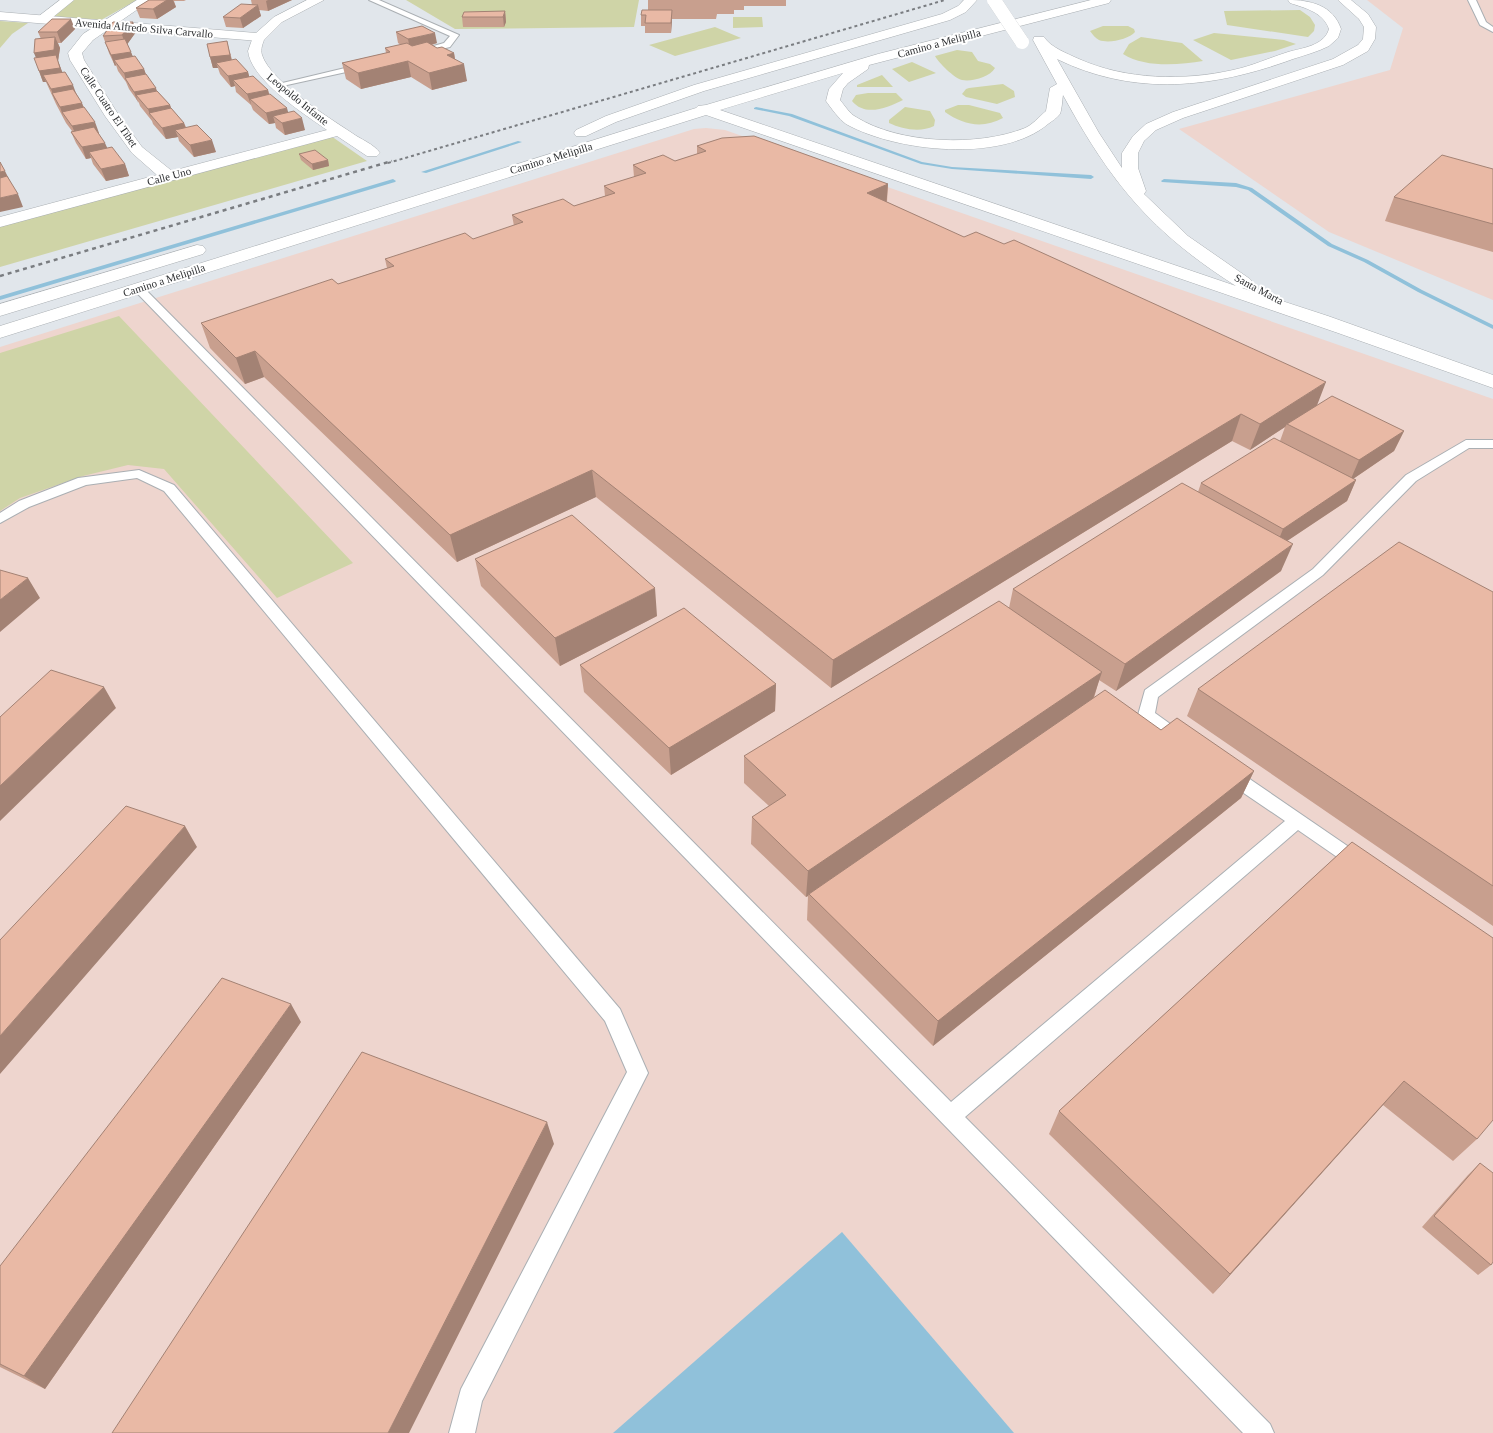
<svg xmlns="http://www.w3.org/2000/svg" width="1493" height="1433" viewBox="0 0 1493 1433" font-family="Georgia,serif">
<style>
.industrial{fill:#eed5ce}
.green{fill:#cfd4a7}
.water{fill:#90c1da}
.lines{fill:none;stroke-linecap:round;stroke-linejoin:round}
.stream{fill:#90c1da;fill-rule:evenodd}
.service-casing{stroke:#aaafb3;stroke-width:2}
.minor-casing{stroke:#aaafb3;stroke-width:1}
.tertiary-casing{stroke:#aaafb3;stroke-width:1}
.primary-casing{stroke:#aaafb3;stroke-width:1}
.service{fill:#fff;fill-rule:evenodd}
.minor{fill:#fff;fill-rule:evenodd}
.tertiary{fill:#fff;fill-rule:evenodd}
.primary{fill:#fff;fill-rule:evenodd}
.rail-far1{stroke:#7a7d81;stroke-width:2;stroke-dasharray:3 3;stroke-linecap:butt}
.rail{stroke:#7a7d81;stroke-width:2.5;stroke-dasharray:4 4;stroke-linecap:butt}
.primary-bridge-casing{stroke:#aaafb3;stroke-width:14;stroke-linecap:butt}
.primary-bridge{stroke:#fff;stroke-width:14}
.wall{fill:#c89f8e}
.shaded-wall{fill:#a38274}
.building{fill:#e9b9a5;stroke:#a38274}
.labels{text-anchor:middle;dominant-baseline:central;stroke-width:4;stroke-linejoin:round;paint-order:stroke}
.far-street-label{font-size:11px;fill:#2c2e30;stroke:#fff}
</style>
<rect width="100%" height="100%" fill="#e1e6eb"/>
<path class="industrial" d="M1367 0H1493V300L1329 232 1179 129 1390 70 1403 28Z
M706 128 725 130 1493 399V1433H0V347L694 129Z"/>
<path class="green" d="M71 0H137L101 20 51 16Z
M406 0H639L634 27 455 29Z
M1300 10 1310 17 1315 25 1314 31 1308 37 1227 25 1224 11Z
M733 17H762L763 27 733 28Z
M0 21 28 23 12 34 0 48Z
M1103 26H1128L1134 29 1135 32C1129 39 1109 44 1099 40 1095 38 1093 35 1090 31Z
M715 27 741 38 675 56 649 45Z
M1214 33 1284 40 1296 44 1275 51 1231 60 1193 40Z
M1141 37 1182 43 1203 61C1179 65 1145 68 1123 54L1129 44Z
M957 50 972 52 978 61 990 64 995 68C990 77 972 82 962 80 954 78 939 63 935 56Z
M912 62 936 73 909 82 892 69Z
M882 75 893 87H857V85Z
M1003 84 1014 91 1015 97 997 104 966 97 962 94 966 89 969 88Z
M868 93H896L903 100C887 108 865 117 852 101L856 95Z
M958 105H969L1000 113 1003 118C983 129 963 125 945 112V110Z
M905 107 930 111 935 120 934 126C920 133 902 129 889 123V120Z
M331 136 367 161 0 267V227Z
M119 316 353 563 277 598 164 469 128 465 83 476 20 498 0 511V353Z"/>
<path class="water" d="M842 1232 1014 1433H613Z"/>
<g class="lines">
<path class="stream" d="M756 107 792 114 922 162 952 167 1091 175 1094 177 1091 179 952 169 921 164 789 116 754 109V108Z
M518 141 522 142 426 173 421 172Z
M393 179 396 181 395 182 0 300V296Z
M1164 179 1236 183 1252 188 1332 244 1368 260 1422 290 1493 325V329L1418 292 1364 262 1328 246 1248 190 1236 187 1162 182 1161 181Z"/>
<g class="service-casing">
<path id="service" d="M369 0H379L459 35 450 47 416 55V51L444 43 450 36Z
M1468 0H1476L1486 22 1493 27V32L1480 25Z
M366 63H369V67L278 87 274 85Z
M138 285 142 286 951 1102 1285 821 1223 779 1221 774 1223 769 1229 768 1235 769 1365 858 1368 863 1365 868 1359 870 1353 868 1298 830 965 1117 1270 1424 1274 1433H1243L134 290 133 288 134 286Z
M1466 440H1493V448H1469L1416 481 1323 575 1158 697 1155 713 1187 736 1189 740 1187 744 1181 746 1175 744 1140 719 1138 715 1145 690 1313 569 1406 475Z
M139 470 174 485 620 1009 648 1073 482 1401 475 1433H449L461 1389 627 1072 605 1021 164 491 137 478 86 485 29 507 0 523V513L19 501 78 478Z"/>
</g>
<g class="minor-casing">
<path id="minor" d="M60 0H74L47 22H39L37 19 39 16Z
M137 0H151L93 40 82 53 84 60 118 114 142 147 172 171 327 130C304 114 251 80 248 51L253 37 259 33 265 37C263 43 260 49 262 55 271 82 328 117 352 133 360 139 374 144 380 153L377 156H367L337 136 0 227V217L157 175 132 153 105 116 70 60 68 53 83 34Z"/>
</g>
<g class="tertiary-casing">
<path id="tertiary" d="M307 0H324L282 22 264 40 259 41 0 20V12L256 33 274 17Z"/>
</g>
<g class="primary-casing">
<path id="primary" d="M964 0H977L966 12 950 20 704 91 616 122 586 136H576L574 133 576 130 606 116 694 85 942 14 958 6Z
M1091 0H1111L1109 3 869 65 868 69 848 83 843 89 840 100C845 106 850 114 856 117 899 144 978 147 1025 128 1032 125 1039 117 1046 111L1050 88 1057 84 1033 40 1034 37H1044C1050 47 1068 54 1079 59 1126 80 1184 81 1233 70 1252 66 1269 58 1288 52 1302 48 1324 46 1329 29 1323 12 1305 8 1290 3L1288 0C1310 0 1333 5 1341 29L1338 38 1329 46C1317 52 1305 55 1293 59 1214 88 1135 97 1057 59L1099 133 1122 168V153L1133 136 1146 124 1173 112 1333 59 1358 45 1363 39 1364 27 1359 19 1338 0H1351L1368 14 1376 27 1375 39 1368 51 1343 65 1183 118 1156 130 1144 141 1138 153V168L1146 191 1144 194 1188 236 1250 279 1253 283 1250 287 1242 288 1328 316 1493 375V388L1338 333 706 115 0 338V326L696 108 698 106 706 105 878 54ZM843 73 829 89 826 101C831 108 839 119 846 124 896 152 1002 163 1048 124 1052 121 1057 118 1060 114 1062 109 1062 101 1063 95 1111 183 1151 232 1236 286L720 110Z
M197 245 203 246 206 250 203 254 0 316V304Z"/>
</g>
<use href="#service" class="service"/>
<use href="#minor" class="minor"/>
<use href="#tertiary" class="tertiary"/>
<use href="#primary" class="primary"/>
<path class="rail-far1" d="M388 163 945 0"/>
<path class="rail" d="M0 276 392 161"/>
<g class="primary-bridge-casing">
<path id="primary-bridge" d="M994 0 1022 42"/>
</g>
<use href="#primary-bridge" class="primary-bridge"/>
</g>
<path class="wall" d="M149 0H186L184 1H174L176 7 157 19 140 18 136 8Z
M251 0H292L268 11 259 10 261 16 243 28 226 27 223 17 252 5Z
M648 0H786V6H744V10H734V14H717L716 19H672L671 33H645V26H641V15L648 10Z
M505 11 506 22 504 27H463L462 17Z
M133 22 136 32 127 44 133 57 144 69 146 75 157 91 170 105 171 108 184 123 186 127 216 152 194 157 179 141 178 137 166 139 153 124 152 121 140 106 139 103 129 89 126 82 118 71 116 65 115 66 109 53 103 36Z
M75 29 61 43H58L60 48 58 61 62 72 76 93 107 148 125 164 129 176 106 181 93 164 91 158 86 159 76 143 71 132 72 131 66 123 56 104 46 82H43L39 71 36 58 41 39 38 32Z
M396 32 437 43 432 45 437 48 454 53 455 59 467 81 432 90 411 77 361 89 346 79 342 63 386 53 385 48 401 45 398 43Z
M230 52 232 60 248 72 249 77 268 90 269 95 305 130 285 135 276 128 275 123 269 124 253 110 251 105 236 92 235 86 231 87 220 74 218 68H213L210 57Z
M697 146 888 184 887 202 1316 406 1404 431 1394 451 1353 479 1356 480 1347 501 1287 541 1281 571 1116 691 1099 680 1094 698 1161 730 1254 771 1241 798 933 1046 807 920 808 896 806 897 751 844 752 817 769 806 744 783V756L1009 608 1013 589 1198 492 1201 483 1280 441 1285 427 1250 450 1232 441 831 688 596 497 457 562 264 377 245 384 210 348 201 323 338 284 387 268 385 259 473 239 514 226 512 215 574 206 605 196 604 186 634 177 633 165 675 161 697 154Z
M299 154 328 160 329 166 313 170 301 160Z
M1493 169V252L1385 221 1394 197Z
M475 559 657 616 560 666 481 586Z
M1493 592V926L1187 716 1198 689Z
M580 665 776 684 775 711 671 775 584 692Z
M1352 842 1477 1139 1453 1161 1383 1105 1213 1294 1049 1134 1059 1111Z
M301 1022 45 1389 0 1367V1266Z
M1480 1163 1491 1265 1478 1275 1422 1227 1468 1175Z"/>
<path class="shaded-wall" d="M167 0H173L176 7 157 19 153 9Z
M268 0H292L268 11 266 1Z
M258 5 261 16 243 28 240 18Z
M672 10V20L671 33V23Z
M505 11 506 22 504 27 503 17Z
M71 19 75 29 61 43 57 32Z
M133 22 136 32 126 46 122 35Z
M435 33 437 43 410 50 408 39Z
M55 37 60 48 58 61 65 79 43 75 46 82H43L39 71 38 63 34 53Z
M227 41 233 66 216 63 218 68H213L210 57Z
M131 52 135 62 114 60 116 65 115 66 111 55Z
M454 53 456 66 464 64 467 81 432 90 429 73 447 55Z
M408 61 411 77 361 89 358 73Z
M144 69 148 80H126L124 73Z
M248 72 251 83 233 80 235 86 231 87 228 76Z
M73 85 77 96 55 100 51 89Z
M156 88 159 99 136 95 138 103 134 92Z
M268 90 271 101 250 99 251 105 247 94Z
M82 103 86 115 62 112 64 119 60 107Z
M170 105 174 116 149 113 152 121 148 109Z
M287 108 290 119 273 116 275 123 269 124 266 113Z
M302 118 305 130 285 135 282 123Z
M95 122 99 133 77 138 72 126Z
M184 123 188 135 175 130 178 137 166 139 162 128Z
M212 140 216 152 194 157 190 145Z
M105 143 110 154 89 152 91 158 86 159 82 147Z
M328 160 329 166 313 170 312 164Z
M125 164 129 176 106 181 101 169Z
M5 171 11 183 0 186V172Z
M888 184 886 208 867 193Z
M18 194 23 207 0 212V198Z
M255 351 264 377 245 384 236 358Z
M1326 382 1316 408 1287 424 1285 427 1250 450 1260 424Z
M1241 414 1232 441 831 688 833 660Z
M1404 431 1394 451 1350 481 1359 460Z
M592 470 596 497 457 562 450 535Z
M1356 480 1347 501 1275 549 1283 529Z
M1293 544 1281 571 1116 691 1125 664Z
M28 578 40 598 0 632V600Z
M655 588 657 616 560 666 555 638Z
M1102 672 1093 699 809 894 808 896 806 897 808 871Z
M776 684 775 711 671 775 669 748Z
M104 687 116 708 0 821V786Z
M1254 771 1241 798 933 1046 938 1021Z
M185 826 197 847 0 1074V1036Z
M291 1004 301 1022 45 1389 24 1376Z
M1404 1081 1383 1105 1213 1294 1230 1274Z
M547 1122 554 1144 409 1433H388Z"/>
<path class="building" d="M149 0H167L153 9 136 8Z
M241 4 258 5 240 18 223 17Z
M642 10H672L671 23H645L646 15H641Z
M505 11 503 17H462L464 12Z
M52 19H71L57 32H38Z
M113 22H133L122 35 103 36Z
M422 26 435 33 408 39 396 32Z
M55 37 54 50 34 53 35 39Z
M125 39 131 52 111 55 105 42Z
M227 41 230 55 210 57 207 44Z
M427 42 437 48 442 47 454 53 447 55 464 64 429 73 408 61 358 73 342 63 390 52 385 48 407 43 412 46Z
M56 55 60 68 39 71 34 58Z
M135 56 144 69 124 73 114 60Z
M236 59 248 72 228 76 216 63Z
M65 72 73 85 51 89 43 75Z
M146 74 156 88 134 92 125 78Z
M253 76 268 90 247 94 233 80Z
M73 89 82 103 60 107 52 93Z
M157 91 170 105 148 109 136 95Z
M270 94 287 108 266 113 250 99Z
M84 107 95 122 72 126 62 112Z
M171 108 184 123 162 128 149 113Z
M294 111 302 118 282 123 273 116Z
M197 125 212 140 190 145 175 130Z
M94 127 105 143 82 147 71 132Z
M754 136 888 184 867 193 964 237 976 232 1004 244 1014 240 1326 382 1260 424 1241 414 833 660 592 470 450 535 255 351 236 358 201 323 332 279 338 284 394 266 385 259 465 233 473 239 523 222 512 215 563 199 574 206 615 193 604 186 646 173 633 165 663 155 675 161 706 151 697 146 722 138Z
M112 147 125 164 101 169 89 152Z
M315 150 328 160 312 164 299 154Z
M1442 155 1493 169V224L1394 197Z
M0 162 5 171 0 172Z
M7 176 18 194 0 198V178Z
M1332 396 1404 431 1359 460 1287 424Z
M1274 438 1356 480 1283 529 1201 483Z
M1182 483 1293 544 1125 664 1013 589Z
M572 515 655 588 555 638 475 559Z
M1399 542 1493 592V886L1198 689Z
M0 570 28 578 0 600Z
M999 601 1102 672 808 871 752 817 786 795 744 756Z
M684 608 776 684 669 748 580 665Z
M51 670 104 687 0 786V717Z
M1105 690 1161 730 1177 718 1254 771 938 1021 809 894Z
M126 806 185 826 0 1036V940Z
M1352 842 1493 938V1120L1477 1139 1404 1081 1230 1274 1059 1111Z
M222 978 291 1004 24 1376 0 1364V1266Z
M362 1052 547 1122 388 1433H112Z
M1480 1163 1493 1173V1262L1491 1265 1434 1216Z"/>
<g class="labels">
<g class="far-street-label">
<text transform="translate(144 28) rotate(5)">Avenida Alfredo Silva Carvallo</text>
<text transform="translate(939 43) rotate(-15)">Camino a Melipilla</text>
<text transform="translate(298 99) rotate(39)">Leopoldo Infante</text>
<text transform="translate(109 107) rotate(56)">Calle Cuatro El Tibet</text>
<text transform="translate(551 158) rotate(-17)">Camino a Melipilla</text>
<text transform="translate(169 176) rotate(-15)">Calle Uno</text>
<text transform="translate(164 280) rotate(-18)">Camino a Melipilla</text>
<text transform="translate(1259 289) rotate(28)">Santa Marta</text>
</g>
</g>
</svg>
